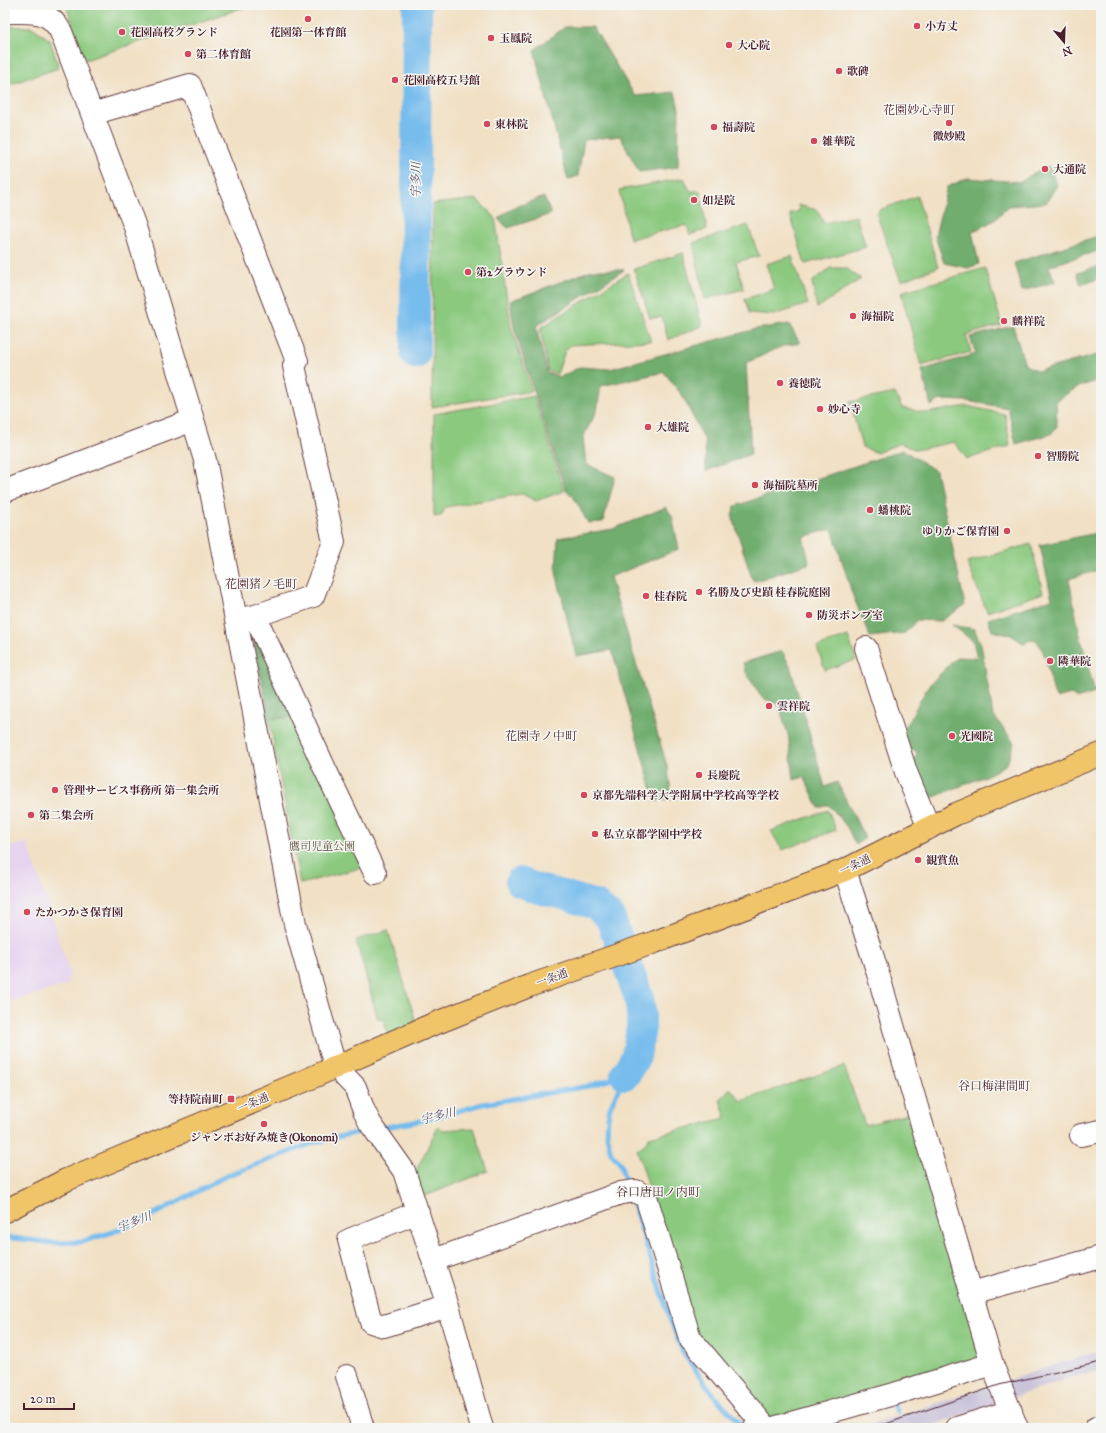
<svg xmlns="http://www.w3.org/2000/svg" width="1106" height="1433" viewBox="0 0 1106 1433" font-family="'IM FELL Great Primer','Noto Serif JP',serif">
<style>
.built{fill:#e6d3f0}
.industrial{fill:#c8c0d8}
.green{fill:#8bc97f;stroke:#6a7455}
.forest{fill:#70ad6e;stroke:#5d664c}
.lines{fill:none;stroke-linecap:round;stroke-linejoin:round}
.stream{stroke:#76bced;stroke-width:5}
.river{stroke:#76bced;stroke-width:30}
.minor-casing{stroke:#633c42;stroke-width:24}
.major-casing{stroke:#633c42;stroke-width:24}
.minor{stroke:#fff;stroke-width:22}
.major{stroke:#f0c469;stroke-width:22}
.tram{stroke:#4a1f2b;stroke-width:1}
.poi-dot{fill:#d1495b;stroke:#f6f6f2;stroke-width:1.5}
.labels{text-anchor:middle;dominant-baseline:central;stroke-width:3;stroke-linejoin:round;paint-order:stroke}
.poi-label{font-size:11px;font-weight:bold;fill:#4a1f2b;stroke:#f6f6f2;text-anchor:start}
.park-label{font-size:11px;fill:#5e5244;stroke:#f6f6f2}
.street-label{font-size:11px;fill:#4a1f2b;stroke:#f6f6f2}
.neighbourhood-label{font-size:12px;fill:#4a1f2b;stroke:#f6f6f2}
.water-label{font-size:12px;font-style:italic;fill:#574e65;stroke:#f6f6f2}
</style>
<rect width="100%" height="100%" fill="#f6f6f2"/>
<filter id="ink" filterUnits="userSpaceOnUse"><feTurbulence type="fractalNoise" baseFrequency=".025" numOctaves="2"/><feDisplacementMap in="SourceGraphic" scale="8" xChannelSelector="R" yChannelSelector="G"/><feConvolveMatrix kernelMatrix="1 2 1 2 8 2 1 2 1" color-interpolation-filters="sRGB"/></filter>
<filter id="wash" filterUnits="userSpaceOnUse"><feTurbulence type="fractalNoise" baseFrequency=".012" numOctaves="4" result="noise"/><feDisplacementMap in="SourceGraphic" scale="16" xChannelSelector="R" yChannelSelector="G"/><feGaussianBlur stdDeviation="0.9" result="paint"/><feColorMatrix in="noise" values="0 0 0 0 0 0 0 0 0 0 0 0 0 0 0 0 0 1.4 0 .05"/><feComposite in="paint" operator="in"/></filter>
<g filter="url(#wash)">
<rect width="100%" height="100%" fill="#f1e0c4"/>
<path class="built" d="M27 842 70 974 67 985 5 1003V849Z"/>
<path class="industrial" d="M1101 1350V1370L1069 1378 925 1428H861Z"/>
<path class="green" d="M66 5H251L85 60Z
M5 26 32 27 50 40 59 68 5 86Z
M684 178 690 191H700L707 229 690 235 687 225 630 239 619 190Z
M917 196 938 267 901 281 877 216 879 210Z
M476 199 495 217 511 327 532 391 432 407 433 204Z
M798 205 817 210 824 223 856 216 866 247 805 264 790 214 799 211Z
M748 225 759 256 736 262 744 289 705 299 693 243Z
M683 253 702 326 668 340 662 317 650 318 634 269Z
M792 256 808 304 774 315 749 313 745 299 774 289 766 264Z
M830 268H846L861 279 817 308 812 282Z
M985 268 1002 325 966 335 971 352 921 366 901 292Z
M628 273 651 341 571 345 565 351 557 374 548 371 540 328Z
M895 393 902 408 926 413 967 406 1005 414 1010 446 967 459 954 442 916 450 900 443 877 453 862 447 850 402Z
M534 396 564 491 536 501 522 494 446 507 441 516 434 517V414Z
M1031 544 1043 593 987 612 967 562Z
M848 636 856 660 825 670 817 647Z
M296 717 364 867 300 884 269 719Z
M828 810 836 830 782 850 771 831Z
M388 930 416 1022 388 1036 383 1019 378 1020 356 940Z
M844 1066 865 1125 908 1114 981 1356 976 1365 773 1423 693 1331 637 1149 644 1145 649 1137 726 1118 720 1100 730 1088 741 1101Z
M438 1126 442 1130 474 1128 488 1171 420 1198 415 1173Z"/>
<path class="forest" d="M565 27H593L635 96 675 92 679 109 678 167 639 172 620 136 584 140 578 176 568 180 534 50Z
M1049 166 1057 185 1046 203 1008 206 995 220 972 232 979 264 968 268 944 263 935 236 947 187 967 178 1021 182 1037 171Z
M544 197 551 214 508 228 498 219C511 206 528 203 544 197Z
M1101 235V250L1049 266 1055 282 1022 291 1014 263Z
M1101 266V278L1081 285 1077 273Z
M592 270H624L536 326 547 373 560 377 580 367 610 369 756 329 789 324 800 343 783 346 746 363 751 454 706 471 705 441 682 395 664 372 601 386 597 411 583 437 586 464 615 477 603 522 588 523 573 496 566 491 514 328 510 301Z
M1013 326 1025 365 1038 371 1101 354V379L1076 388 1056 401 1057 426 1051 434 1016 444 1008 408 966 401 940 400 931 406 922 370 976 354 970 337Z
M903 450 936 471 965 605 941 621 917 620 905 633 870 637 853 596 832 529 803 537 809 561 808 564 755 581 752 579 732 515 735 506Z
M666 507 672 516 679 549 610 577 668 769 672 799 655 801 612 650 576 656 556 572 558 538 613 529Z
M1101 532V569L1069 579 1079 631 1095 693 1076 699 1071 694 1056 698C1049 681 1048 652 1035 639L1023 643 1011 635 992 631 988 619 1052 599 1040 545Z
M952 625 974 629 981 644 993 715 1014 743 1007 764 988 775 924 801 910 767 918 752 904 748 900 736 929 685 957 657 977 658 973 641Z
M260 635 296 717 269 719 253 637Z
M782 651 790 666 825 787 837 782 865 838 856 845 847 827 829 805 819 808 804 777 794 780 788 734 778 704 762 698 746 672 743 663Z"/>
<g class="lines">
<path class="stream" d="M625 1075 610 1107 608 1118 607 1136 611 1153 620 1163 627 1188
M380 1128 425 1120 483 1104 589 1086 625 1075
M631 1197 670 1319 683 1353 717 1399 744 1428
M5 1237 54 1243 81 1242 113 1232 147 1218 224 1177 316 1142 368 1130
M890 1403 892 1402 897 1412"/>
<path class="river" d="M415 354 417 5
M520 882 538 889 563 895 596 905 610 917 639 998 641 1013V1028L636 1056 625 1075"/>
</g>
</g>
<g filter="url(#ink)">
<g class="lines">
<g class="minor-casing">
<path id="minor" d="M5 12C30 13 48 7 61 32L135 227 205 460 295 924 335 1066 355 1087 364 1111 370 1123 404 1171 448 1306 482 1428
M92 114 190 85 297 361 294 366 334 542 313 596 255 616 236 620
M5 491 193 420
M255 616 326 771 375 873
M866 648 906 772 929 828
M845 870 876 967 992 1364 1017 1428
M1081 1135 1101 1131
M418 1212 349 1240 371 1322 384 1326 448 1306
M434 1260 621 1193 636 1191 646 1197 690 1338 762 1423 755 1428
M971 1293 1101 1257
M347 1376 363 1428
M773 1428 894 1394 992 1364
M957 1428 1011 1411
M1096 1428 1101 1426"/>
</g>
<g class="major-casing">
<path id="major" d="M5 1211 66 1180 304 1081 424 1028 529 986 655 942 845 870 956 814 1101 754"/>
</g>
<use href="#minor" class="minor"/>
<use href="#major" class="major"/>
<path class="tram" d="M874 1428 999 1385 1101 1362"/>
</g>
</g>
<g class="poi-dot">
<circle cx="308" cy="19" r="4"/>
<circle cx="917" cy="26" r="4"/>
<circle cx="122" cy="32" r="4"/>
<circle cx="491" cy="38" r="4"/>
<circle cx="729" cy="45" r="4"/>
<circle cx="188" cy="54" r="4"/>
<circle cx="839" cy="71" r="4"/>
<circle cx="395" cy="80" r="4"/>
<circle cx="949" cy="123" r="4"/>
<circle cx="487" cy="124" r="4"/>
<circle cx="714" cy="127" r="4"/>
<circle cx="814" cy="141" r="4"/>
<circle cx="1045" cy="169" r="4"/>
<circle cx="694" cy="200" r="4"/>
<circle cx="468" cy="272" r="4"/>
<circle cx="853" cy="316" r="4"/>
<circle cx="1004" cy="321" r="4"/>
<circle cx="780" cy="383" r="4"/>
<circle cx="820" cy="409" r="4"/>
<circle cx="648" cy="427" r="4"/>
<circle cx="1038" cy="456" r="4"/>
<circle cx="755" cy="485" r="4"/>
<circle cx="870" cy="510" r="4"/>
<circle cx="1007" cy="531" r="4"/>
<circle cx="699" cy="592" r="4"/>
<circle cx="646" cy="596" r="4"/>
<circle cx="809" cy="615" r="4"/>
<circle cx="1050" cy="661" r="4"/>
<circle cx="769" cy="706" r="4"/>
<circle cx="952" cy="736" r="4"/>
<circle cx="699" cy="775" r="4"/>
<circle cx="55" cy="790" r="4"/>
<circle cx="584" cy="795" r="4"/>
<circle cx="31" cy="815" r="4"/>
<circle cx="595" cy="834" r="4"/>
<circle cx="918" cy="860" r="4"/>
<circle cx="27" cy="912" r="4"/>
<rect x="227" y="1095" width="8" height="8" rx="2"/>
<circle cx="264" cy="1124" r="4"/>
</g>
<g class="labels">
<g class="poi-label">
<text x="925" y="26">小方丈</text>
<text x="130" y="32">花園高校グランド</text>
<text x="308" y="32" text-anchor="middle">花園第一体育館</text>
<text x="499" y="38">玉鳳院</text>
<text x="737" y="45">大心院</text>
<text x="196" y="54">第二体育館</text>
<text x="847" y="71">歌碑</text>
<text x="403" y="80">花園高校五号館</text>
<text x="495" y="124">東林院</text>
<text x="722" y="127">福壽院</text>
<text x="949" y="136" text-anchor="middle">微妙殿</text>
<text x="822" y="141">雑華院</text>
<text x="1053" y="169">大通院</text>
<text x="702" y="200">如是院</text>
<text x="476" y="272">第2グラウンド</text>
<text x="861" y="316">海福院</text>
<text x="1012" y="321">麟祥院</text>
<text x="788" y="383">養徳院</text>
<text x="828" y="409">妙心寺</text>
<text x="656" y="427">大雄院</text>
<text x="1046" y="456">智勝院</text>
<text x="763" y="485">海福院墓所</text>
<text x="878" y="510">蟠桃院</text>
<text x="999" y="531" text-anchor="end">ゆりかご保育園</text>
<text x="707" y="592">名勝及び史蹟 桂春院庭園</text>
<text x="654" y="596">桂春院</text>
<text x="817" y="615">防災ポンプ室</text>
<text x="1058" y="661">隣華院</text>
<text x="777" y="706">雲祥院</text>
<text x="960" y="736">光國院</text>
<text x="707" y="775">長慶院</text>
<text x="63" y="790">管理サービス事務所 第一集会所</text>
<text x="592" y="795">京都先端科学大学附属中学校高等学校</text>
<text x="39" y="815">第二集会所</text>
<text x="603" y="834">私立京都学園中学校</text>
<text x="926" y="860">観賞魚</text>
<text x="35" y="912">たかつかさ保育園</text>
<text x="223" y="1099" text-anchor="end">等持院南町</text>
<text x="264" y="1137" text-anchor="middle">ジャンボお好み焼き(Okonomi)</text>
</g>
<g class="park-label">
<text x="322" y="846">鷹司児童公園</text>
</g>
<g class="street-label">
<text transform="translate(855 865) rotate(-25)">一条通</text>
<text transform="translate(552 978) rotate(-20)">一条通</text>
<text transform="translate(253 1103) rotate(-23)">一条通</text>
</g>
<g class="neighbourhood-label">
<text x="919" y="110">花園妙心寺町</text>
<text x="261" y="584">花園猪ノ毛町</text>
<text x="541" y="736">花園寺ノ中町</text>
<text x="994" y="1086">谷口梅津間町</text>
<text x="658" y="1192">谷口唐田ノ内町</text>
</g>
<g class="water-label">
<text transform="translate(416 180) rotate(-90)">宇多川</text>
<text transform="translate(438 1116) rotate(-14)">宇多川</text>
<text transform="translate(134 1222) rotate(-21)">宇多川</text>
</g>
</g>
<rect width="1106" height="1433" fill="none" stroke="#f6f6f2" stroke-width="20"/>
<g transform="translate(1064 42) rotate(161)" stroke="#f6f6f2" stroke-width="3" paint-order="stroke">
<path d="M0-3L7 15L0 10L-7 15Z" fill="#4a1f2b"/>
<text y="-6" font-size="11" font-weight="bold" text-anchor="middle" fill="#4a1f2b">N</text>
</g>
<path d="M24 1403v6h50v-6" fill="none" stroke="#4a1f2b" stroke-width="2"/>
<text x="30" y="1403" font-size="12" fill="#4a1f2b" stroke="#f6f6f2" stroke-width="3" paint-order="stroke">20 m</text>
</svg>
